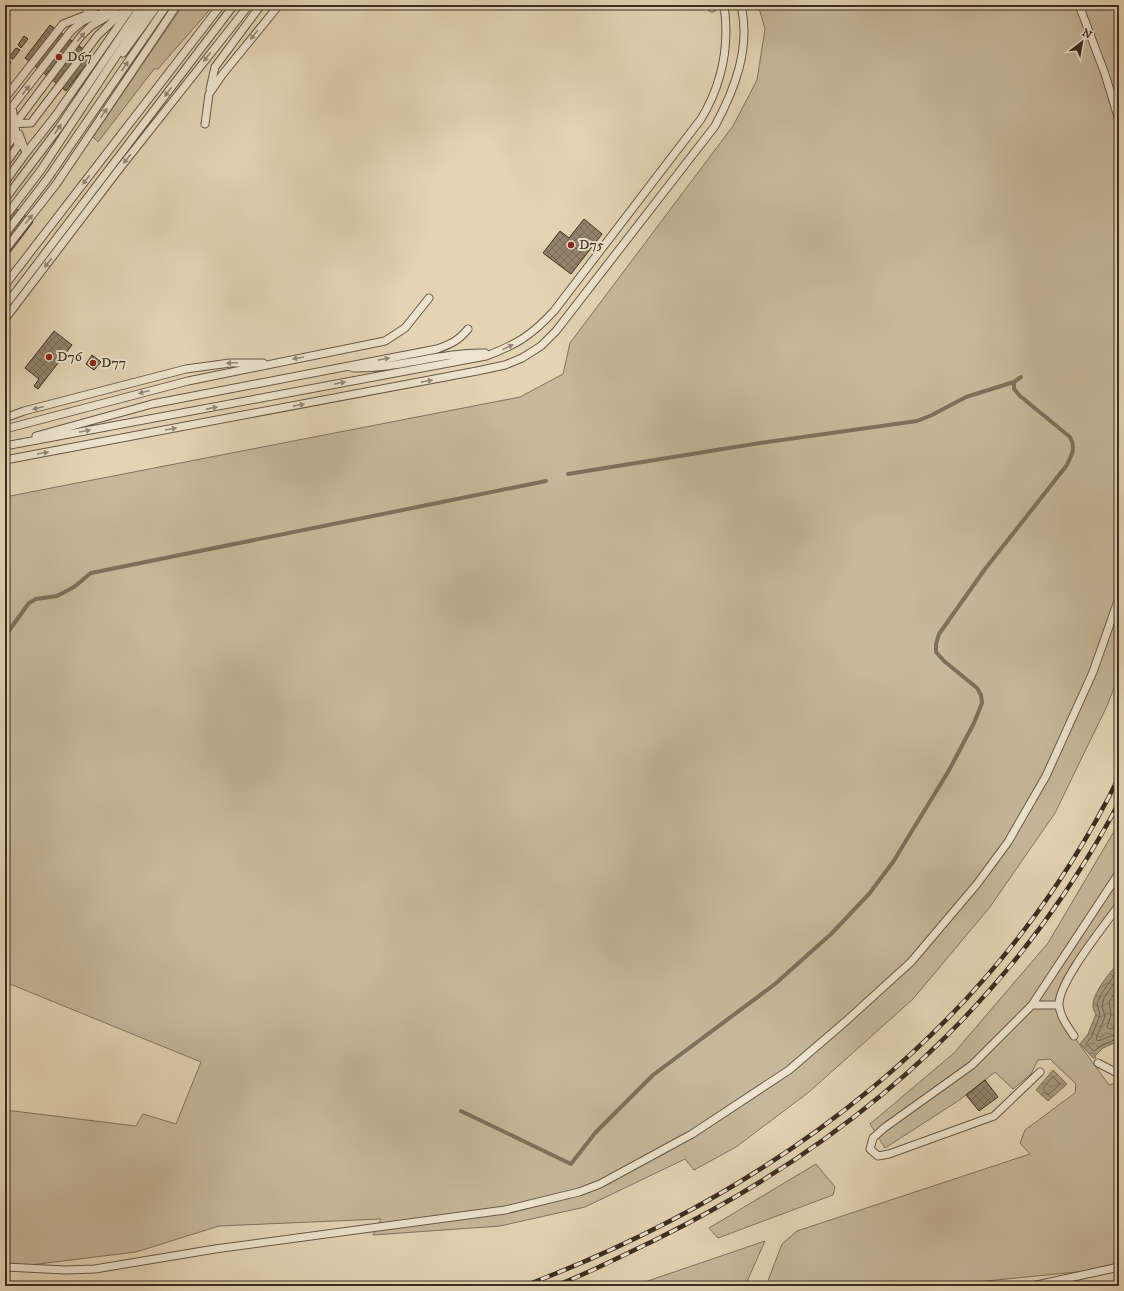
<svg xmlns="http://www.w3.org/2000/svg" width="1124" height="1291" viewBox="0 0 1124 1291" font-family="'IM FELL DW Pica',serif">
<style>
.green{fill:#c7b89b;stroke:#82735e}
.water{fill:url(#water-waves);stroke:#7f705b}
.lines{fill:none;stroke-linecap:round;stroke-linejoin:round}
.shore{stroke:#746552;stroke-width:1}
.stream{stroke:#7f705b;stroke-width:4}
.building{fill:url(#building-cross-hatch);stroke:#3c2e21}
.service-casing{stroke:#665846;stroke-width:9}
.service{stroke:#ede3ce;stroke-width:7}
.rail-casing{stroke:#3c2e21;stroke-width:4.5}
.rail{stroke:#ede3ce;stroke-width:3;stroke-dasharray:9;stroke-linecap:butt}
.oneway{fill:#948878}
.poi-dot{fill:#8f2418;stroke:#ede3ce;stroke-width:1.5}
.labels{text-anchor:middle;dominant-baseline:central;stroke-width:4;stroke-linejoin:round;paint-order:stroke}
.poi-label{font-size:14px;fill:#3c2e21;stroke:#ede3ce;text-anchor:start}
</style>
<defs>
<pattern id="water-waves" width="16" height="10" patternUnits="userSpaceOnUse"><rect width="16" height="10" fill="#ab9c82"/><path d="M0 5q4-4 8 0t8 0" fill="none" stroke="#8c806a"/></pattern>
<pattern id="building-cross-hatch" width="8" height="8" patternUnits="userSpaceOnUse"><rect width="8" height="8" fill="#93846d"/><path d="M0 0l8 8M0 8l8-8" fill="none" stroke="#796c59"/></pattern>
</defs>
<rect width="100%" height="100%" fill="#e4d4b4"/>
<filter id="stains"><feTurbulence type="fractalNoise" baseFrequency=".005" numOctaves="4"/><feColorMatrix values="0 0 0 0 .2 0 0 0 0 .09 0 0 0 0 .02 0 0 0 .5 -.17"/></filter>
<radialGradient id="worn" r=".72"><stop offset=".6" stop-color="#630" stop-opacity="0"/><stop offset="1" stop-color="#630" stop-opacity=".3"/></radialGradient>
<path class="green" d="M183 5H214L163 63 158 69H154L98 142 93 137Z
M758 5H1114L1119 18V675L1107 706 1055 813 990 907 913 999 809 1092 736 1147 694 1170 685 1159 585 1207 500 1226 373 1235 381 1219 219 1226 136 1252 22 1266 5 1263V1110L136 1126 143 1114 176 1124 201 1062 5 982V497L520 397 563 374 570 343 733 126 757 80 765 29Z
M1119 823V900L1062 993 1061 1019 1109 1085 1119 1082V1266L1097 1270 936 1286H766L782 1244 797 1231 1030 1154 1020 1143 1025 1130 1075 1093 1076 1084 1050 1059 1038 1060 1031 1074 1013 1089 995 1072 958 1101 885 1148 870 1124 954 1053 1048 943Z
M816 1164 835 1187 833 1195 718 1238 709 1228Z
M765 1241 745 1286H633Z"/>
<path class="water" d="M1119 961V1041L1103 1048 1095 1056 1096 1058H1093L1080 1044 1088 1034 1096 1014C1084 1000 1111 973 1119 961Z
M1053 1070 1067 1084 1048 1101 1036 1090Z"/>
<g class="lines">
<path class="shore" d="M1119 968 1100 996 1097 1004 1100 1015 1092 1036 1086 1044 1094 1051 1102 1045 1119 1038
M1119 976 1104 998 1102 1006 1105 1016 1096 1039 1098 1041 1119 1033
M1119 987 1109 1002 1111 1015 1107 1027 1109 1029 1119 1027
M1053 1077 1060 1084 1048 1095 1043 1089Z"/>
<path class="stream" d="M568 474 760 443 917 421 932 415 966 397 1014 382 1021 377
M5 636 29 603 36 599 57 596 74 587 91 573 546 481
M461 1111 571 1164 595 1133 653 1075 775 984 831 934 869 894 893 862 948 772 974 723 982 703 981 695 977 688 944 661 936 652V644L939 634 985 569 1067 465C1072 454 1076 448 1070 437L1020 396 1014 389V382"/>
</g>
<path class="building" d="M50 25 93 56 66 91 25 58Z
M24 36 28 39 21 48 18 45Z
M16 48 20 50 13 59 9 57Z
M7 59 11 62 5 70V62Z
M5 200 33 222 5 259Z
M584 219 602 234 571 274 543 253 560 231 569 238Z
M54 331 72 345 38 389 34 386 39 379 25 368Z
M92 355 101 362 94 370 86 364Z
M985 1080 998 1097 979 1111 966 1095Z"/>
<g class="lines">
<g class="service-casing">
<path id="service" d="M711 5 712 8
M1079 5 1105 74 1119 120
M87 12 98 5
M123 53 158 5
M210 89 215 67 261 5
M5 98 63 24 94 12
M5 102 11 116
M5 124 31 123 98 35 127 8
M205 124 209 94 222 75 279 5
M5 134 15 124 81 36 91 26 115 12
M5 148 10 142 15 126
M26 153 56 115 133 5
M5 164 18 146 12 107 71 31 83 21 122 5
M5 182 26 153 19 134
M5 199 58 129 142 5
M5 217 41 170 150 5
M5 234 48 178 167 5
M5 250 57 183 177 5
M5 285 221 5
M5 306 234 5
M5 319 120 168 249 5
M353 368C398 369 441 352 485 353
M5 418 24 411 186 369 230 363H263
M5 429 188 381 385 341 405 328 429 298
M36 436 152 404 437 349C451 344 458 341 468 329
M5 446 486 356C516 345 532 335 554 311L701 119C722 84 730 46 724 5
M5 460 477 371 505 365 522 358 541 346 556 331 715 126C735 89 751 47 741 5
M1032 1005 972 1065 884 1128 873 1138 870 1149 878 1156 889 1154 994 1116 1040 1072
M1059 1005H1032L1119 873
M1074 1036C1068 1027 1060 1017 1059 1005 1058 982 1105 925 1119 905
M1098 1063 1119 1074
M5 1267 65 1270 95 1269 215 1249 505 1210 579 1192 600 1184 692 1134 789 1070 845 1022 911 962 977 884 1008 842 1046 776 1093 672 1119 598
M1032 1286 1119 1267"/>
</g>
<use href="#service" class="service"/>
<g class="rail-casing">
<path id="rail" d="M524 1286C780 1189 996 1026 1119 777
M555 1286C589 1273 622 1256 655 1240 821 1158 960 1048 1064 894 1084 864 1103 834 1119 802"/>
</g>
<use href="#rail" class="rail"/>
</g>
<defs><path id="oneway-solid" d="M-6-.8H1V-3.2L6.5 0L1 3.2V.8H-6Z"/></defs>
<g class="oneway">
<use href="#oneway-solid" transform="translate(254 35) rotate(129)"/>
<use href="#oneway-solid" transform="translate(81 37) rotate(-50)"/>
<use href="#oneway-solid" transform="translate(207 57) rotate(128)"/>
<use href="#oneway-solid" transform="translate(125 66) rotate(-56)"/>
<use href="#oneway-solid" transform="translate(26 90) rotate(-52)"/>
<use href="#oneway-solid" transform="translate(168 92) rotate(127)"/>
<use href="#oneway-solid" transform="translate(104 113) rotate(-56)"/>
<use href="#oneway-solid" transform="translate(58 129) rotate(-55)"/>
<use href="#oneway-solid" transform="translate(127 159) rotate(128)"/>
<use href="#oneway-solid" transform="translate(86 180) rotate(128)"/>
<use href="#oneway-solid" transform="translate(29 219) rotate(-52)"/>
<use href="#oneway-solid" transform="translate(48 263) rotate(128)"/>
<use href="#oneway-solid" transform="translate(508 347) rotate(-24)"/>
<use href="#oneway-solid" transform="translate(298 358) rotate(170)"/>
<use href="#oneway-solid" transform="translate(384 359) rotate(-11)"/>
<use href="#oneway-solid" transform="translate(232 363) rotate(178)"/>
<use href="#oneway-solid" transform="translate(427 381) rotate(-11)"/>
<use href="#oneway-solid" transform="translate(340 383) rotate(-11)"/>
<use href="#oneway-solid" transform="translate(144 392) rotate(165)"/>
<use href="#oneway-solid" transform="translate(299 405) rotate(-11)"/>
<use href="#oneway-solid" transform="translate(38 408) rotate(166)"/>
<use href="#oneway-solid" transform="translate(212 408) rotate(-11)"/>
<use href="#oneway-solid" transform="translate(171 429) rotate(-10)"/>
<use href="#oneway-solid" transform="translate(85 431) rotate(-11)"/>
<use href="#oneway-solid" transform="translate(43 453) rotate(-10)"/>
</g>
<g class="poi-dot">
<circle cx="59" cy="57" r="4"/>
<circle cx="571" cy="245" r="4"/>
<circle cx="49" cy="357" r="4"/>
<circle cx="93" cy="363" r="4"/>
</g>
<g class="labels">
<g class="poi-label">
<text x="67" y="57">D67</text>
<text x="579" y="245">D75</text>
<text x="57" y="357">D76</text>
<text x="101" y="363">D77</text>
</g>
</g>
<rect width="1124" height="1291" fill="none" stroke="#e4d4b4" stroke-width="20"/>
<rect x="6" y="6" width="1112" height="1279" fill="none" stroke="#3c2e21" stroke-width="2"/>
<rect x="10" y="10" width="1104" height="1271" fill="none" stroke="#3c2e21"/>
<g transform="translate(1082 42) rotate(31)" stroke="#ede3ce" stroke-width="3" paint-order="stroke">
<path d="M0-3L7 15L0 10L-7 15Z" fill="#3c2e21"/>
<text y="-6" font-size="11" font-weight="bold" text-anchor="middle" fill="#3c2e21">N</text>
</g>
<rect width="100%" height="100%" filter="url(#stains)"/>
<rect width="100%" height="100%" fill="url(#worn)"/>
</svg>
